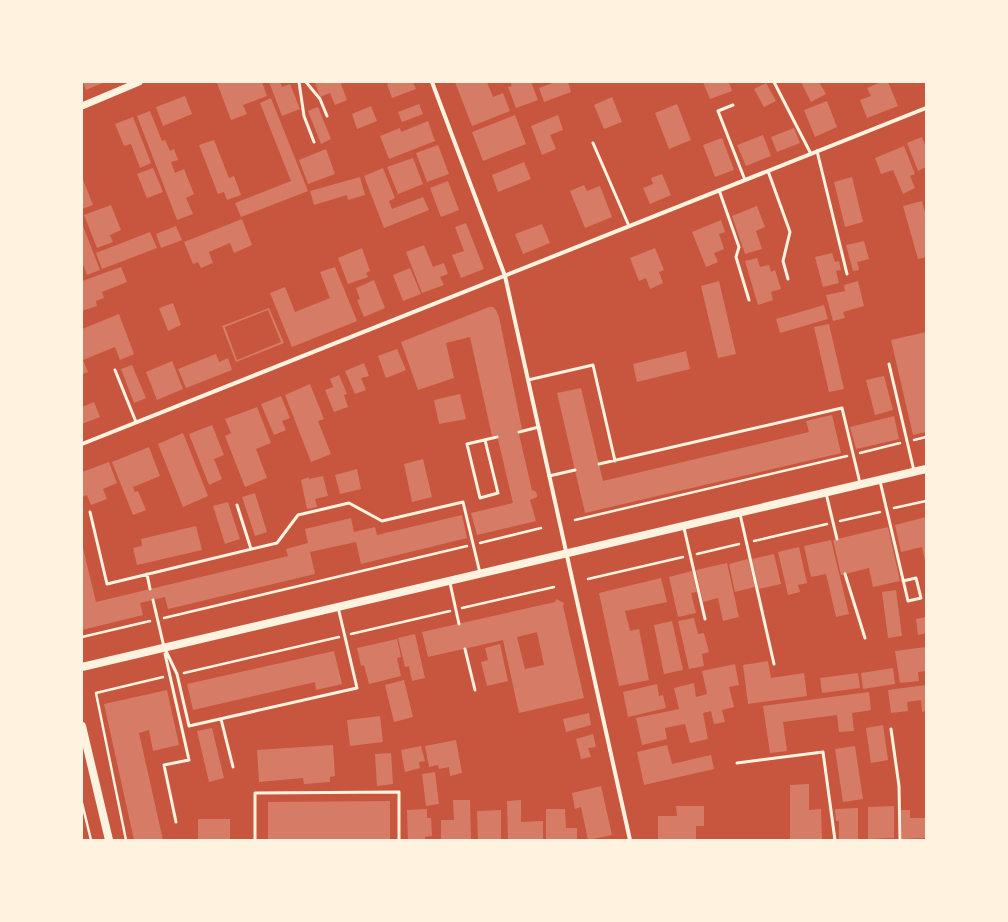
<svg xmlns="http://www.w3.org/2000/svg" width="1008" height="922" viewBox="0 0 1008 922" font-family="Barlow,sans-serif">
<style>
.building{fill:#d67c66;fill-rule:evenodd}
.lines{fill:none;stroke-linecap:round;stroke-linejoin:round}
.path{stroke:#fff3e0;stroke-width:2.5}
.service{stroke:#fff3e0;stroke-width:3}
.minor{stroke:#fff3e0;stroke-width:4}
.tertiary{stroke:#fff3e0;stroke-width:7}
.secondary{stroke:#fff3e0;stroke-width:8}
</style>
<rect width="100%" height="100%" fill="#c8553d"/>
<path class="building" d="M83 82H105L86 90Z
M219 82H262L267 96 243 105 247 114 231 120 217 83Z
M269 82H280L282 87 290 84 300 109 282 116Z
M318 82H345L341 84 347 100 335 105 330 93 320 97 315 83Z
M391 82H413L416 89 392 98 387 84Z
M455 82H487L493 97 503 93 510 111 472 126Z
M510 82H531L538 100 516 108 508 87 512 86Z
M555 82H568L571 92 544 102 539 88Z
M703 82H729L732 91 710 99Z
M801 82H819L826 94 811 102Z
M881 82H888L898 106 867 118 860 100 871 96 867 88Z
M766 83 776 101 764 107 754 89Z
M185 96 192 114 163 126 156 107Z
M612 97 622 122 604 129 594 105Z
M271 98 308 191 241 217 235 203 291 181 260 103Z
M827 101 837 127 815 137 804 110Z
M419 104 423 114 402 122 398 112Z
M677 104 691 140 669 149 655 113Z
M371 106 377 121 357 129 352 114Z
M318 107 331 139 321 144 308 111Z
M150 111 162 141 165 140 170 151 174 149 178 160 171 162 175 173 184 169 194 194 186 198 193 214 177 220 137 116Z
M515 115 526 144 483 161 472 132Z
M558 115 563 130 550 135 556 149 542 155 531 126Z
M133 117 151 163 140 168 131 144 124 146 115 124Z
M428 121 435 141 389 159 380 136 400 128 401 132Z
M794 128 800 143 777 152 771 137Z
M763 135 771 156 746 166 737 145Z
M922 137 926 147V167L918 171 907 143Z
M722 138 734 170 715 177 703 145Z
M214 140 229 178 234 176 241 195 227 200 224 192 218 194 199 145Z
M438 145 449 174 427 182 416 153Z
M904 146 915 174 910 176 915 188 903 194 893 170 881 174 875 158Z
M326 149 335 174 308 184 299 160Z
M413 158 423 184 398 194 387 167Z
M524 162 531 179 498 192 492 175Z
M153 168 163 192 147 198 137 174Z
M383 168 395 198 389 201 392 209 423 197 429 210 384 228 364 176Z
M662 174 671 195 650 204 643 188 653 184 651 178Z
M82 177 93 205 82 209Z
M360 177 365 195 348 200 347 195 314 205 310 191Z
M852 177 863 222 845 227 834 182Z
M448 181 459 210 441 217 430 188Z
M584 185 587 191 600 186 612 217 585 228 570 191Z
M922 201 926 216V257L918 259 903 206Z
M111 205 121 230 110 235 113 242 97 248 84 215Z
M757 206 765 227 756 231 762 249 745 254 732 216Z
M242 219 252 245 234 253 230 243 209 252 213 263 201 268 198 262 193 264 184 242Z
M721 220 725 232 719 234 724 249 714 253 718 262 706 267 692 232Z
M466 223 484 269 461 278 452 255 464 251 455 227Z
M542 224 550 243 523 254 515 234Z
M83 226 100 270 87 275 82 262V227Z
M176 226 182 240 161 248 156 234Z
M150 232 157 248 102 269 96 253Z
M864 241 869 259 857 262 859 270 853 271 846 245Z
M424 245 433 267 444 263 448 274 440 277 444 285 422 293 406 252Z
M362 248 370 271 366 273 368 277 348 284 338 258Z
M655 248 664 270 659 272 663 283 650 289 646 278 639 281 630 258Z
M832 253 835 262 839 261 841 270 836 271 839 283 823 287 815 257Z
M757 258 760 267 769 265 771 272 775 270 781 289 771 292 773 300 758 305 745 261Z
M121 267 127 282 102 292 104 298 96 301 97 306 82 311V281Z
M335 267 357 321 292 347 270 293 285 287 295 312 330 298 320 272Z
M410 268 421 294 403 301 393 275Z
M374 280 385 308 364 317 357 300 360 299 356 288Z
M719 281 736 354 718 358 701 286Z
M858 281 864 306 843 312 845 318 833 321 826 295 845 291 844 285Z
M173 303 181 325 168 331 159 308Z
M824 305 828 319 780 333 776 319Z
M489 307H493L496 310 499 317 522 429 518 430 532 490 535 491 537 494V497L530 500 536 521 477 535 471 513 513 503 497 435 492 436 470 337 446 343 454 378 418 390 401 342Z
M269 308 284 343 236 362 222 326ZM268 310 281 342 237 360 225 327Z
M119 314 134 354 120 360 115 347 83 360 88 372 82 374V329Z
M829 324 844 389 829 392 814 327Z
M926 332V432L913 435 891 340Z
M397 349 406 370 386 378 378 356Z
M686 351 690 369 637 382 633 364Z
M216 354 219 362 228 358 232 370 186 388 178 369Z
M172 361 183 389 157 400 146 372Z
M364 363 369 376 361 378 366 390 355 394 345 371Z
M132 365 146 398 134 403 121 369Z
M339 375 347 394 344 395 348 407 334 412 325 390 333 387 330 379Z
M884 376 893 410 875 415 866 380Z
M310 384 324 419 318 421 331 454 311 462 285 395Z
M581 388 603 481 809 432 806 421 832 415 841 453 585 513 557 393Z
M460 394 466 419 439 424 434 400Z
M281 396 290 418 282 421 286 430 274 435 261 404Z
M94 402 100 417 82 424V407Z
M257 407 271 443 256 449 267 478 245 487 225 436 231 433 225 419Z
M894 416 899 439 856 449 850 427Z
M212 425 224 455 214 459 222 479 209 485 189 434Z
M183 433 208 496 183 507 158 444Z
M149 447 160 476 133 487 135 492 138 491 146 510 133 515 112 462Z
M423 459 432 497 412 502 404 464Z
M109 462 117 483 103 489 107 499 91 505 87 495 82 497V472Z
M357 469 361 489 340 494 335 475Z
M323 476 328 496 315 499 317 507 307 509 301 480 309 477V479Z
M255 493 267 532 255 536 242 497Z
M228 502 240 539 225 544 213 506Z
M462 515 467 538 361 564 356 542 310 552 315 574 168 609 165 597 140 603 143 615 82 630V544L96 602 288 556 286 549 308 543 305 529 351 518 354 532 375 527 377 535Z
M926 517V561H925L922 547 901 552 895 525Z
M196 526 202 550 137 565 133 548 142 546 141 539Z
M888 527 900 581 873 587 869 568 841 575 833 540Z
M831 540 849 614 836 617 826 574 811 577 804 546Z
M799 547 807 583 798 585 800 592 788 595 778 552Z
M774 554 781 584 759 589 752 559Z
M748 559 755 587 735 592 729 564Z
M727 563 739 617 723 621 718 598 703 602 696 570Z
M692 571 697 592 691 593 696 613 678 617 669 577Z
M661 578 667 602 625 611 630 631 639 629 649 680 619 686 599 593Z
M896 590 902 636 888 638 882 592Z
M556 599 564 603 563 606 584 698 519 713 503 640 428 657 422 632 555 602ZM537 632 544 665 525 669 517 637Z
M926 617V633L918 635 916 619Z
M694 618 698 634 704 633 709 652 702 654 704 666 689 669 678 621Z
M672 621 683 670 664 674 654 625Z
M415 634 425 678 412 681 409 666 405 667 398 638Z
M397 639 401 657 397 658 401 676 369 684 364 665 361 666 357 648Z
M500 644 508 681 487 686 481 662 488 660 485 648Z
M926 647V671L918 672 919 681 900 683 895 651Z
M334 651 342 684 316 690 315 682 193 710 187 684Z
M768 661 771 678 804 673 807 696 748 704 743 665Z
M735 664 739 685 729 687 734 707 722 710 725 722 714 724 711 711 703 713 708 739 690 743 685 724 665 728 667 739 642 745 636 718 679 709 674 688 694 683 696 697 707 694 702 671Z
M893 668 895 684 863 689 861 673Z
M858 673 860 688 822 693 820 678Z
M404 680 413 717 394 722 385 685Z
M657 684 659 696 663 695 666 708 628 717 623 692Z
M926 685V711L922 712 921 700 907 702 908 711 891 713 888 690Z
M167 690 179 745 153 751 149 730 139 733 163 840H134L104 704Z
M869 692 871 710 852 713 854 731 839 732 837 715 783 722 787 751 770 753 763 706Z
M589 713 591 725 566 732 563 719Z
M380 716 383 742 350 746 347 720Z
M883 725 888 760 871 763 866 728Z
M212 728 224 778 209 782 197 731Z
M593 734 596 747 588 748 591 757 581 759 576 739Z
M456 740 462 773 450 776 449 767 439 769 438 765 429 767 425 746Z
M333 745 335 776 330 777V782L304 784 303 778 259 782 257 750Z
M667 745 672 764 711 755 714 769 644 785 637 752Z
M421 746 425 761 419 762 420 768 405 772 401 750Z
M855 746 863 799 843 802 835 749Z
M391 753 393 784 377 786 375 754Z
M435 772 439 804 426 806 422 774Z
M809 784V810L821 809 822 840H790V785Z
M601 786 612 835 588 840 581 807 575 809 572 793Z
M453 800H470L471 840H441V820H454Z
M521 800V822L543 821V840H508L507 801Z
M390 801V840H268V802Z
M676 806H704V826H696V840H658V816H677Z
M894 806V838L868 839V807Z
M858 808V839L839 840V821H836L835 809Z
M427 809V818H431L432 836 425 837V840H408L407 810Z
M546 809H565L566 828H577V840H546Z
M501 810V840H478L477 811Z
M901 810H910V818H926V838L902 839Z
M198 819H230V840H198Z"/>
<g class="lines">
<path class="path" d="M914 440 926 437
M860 453 900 443
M894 508 926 501
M575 520 847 456
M840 521 880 512
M754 541 827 524
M480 543 541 528
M697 554 739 544
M588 579 683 557
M462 608 554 587
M164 618 467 546
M351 634 450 611
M82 637 150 621
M184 673 339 637
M82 803 91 840
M126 840 96 693 163 677"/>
<path class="service" d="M299 82 304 116 314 142
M306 82 320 99 327 116
M774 82 811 154
M733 105 718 111 745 180
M593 143 629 226
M817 151 847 274
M768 171 790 232 783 261 788 279
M719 190 739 247 736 257 749 300
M889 364 914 471
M115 370 136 422
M528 380 593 365 615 461
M519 432 539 427
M485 440 498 493 480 498 467 444 497 437
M599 464 842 408 860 483
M549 476 575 470
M880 481 908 601 921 598 916 578 903 581
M826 493 837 539
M237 505 251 549
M90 512 107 584 277 543 298 515 349 503 382 521 463 502 480 573
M740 514 774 664
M684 528 705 619
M147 574 150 589
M845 574 865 638
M450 583 459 624
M153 600 164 647
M165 649 177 674 189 726 357 688 338 607
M465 649 475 690
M165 654 189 760 164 765 176 822
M221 719 233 767
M891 729 899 786 900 840
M737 763 823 752 835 840
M255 840V793L399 792V840"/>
<path class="minor" d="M432 82 505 276 630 840
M82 444 926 108"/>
<path class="tertiary" d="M82 106 139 82"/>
<path class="secondary" d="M82 667 926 469
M82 726 109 840"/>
</g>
<rect width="1008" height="922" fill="none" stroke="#fff3e0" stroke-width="166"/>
</svg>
